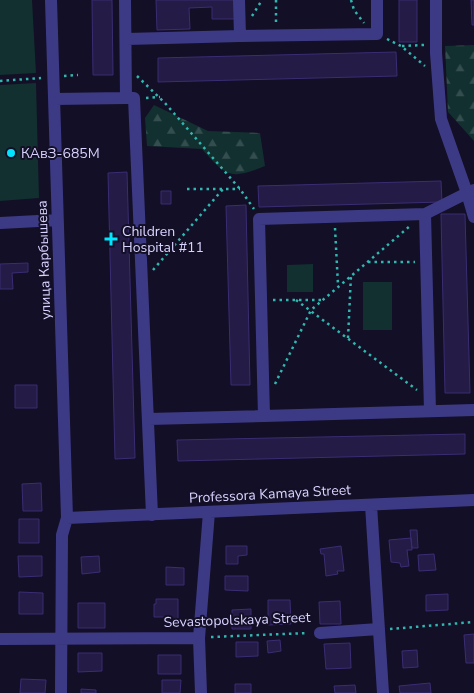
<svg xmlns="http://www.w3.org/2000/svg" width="474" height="693" viewBox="0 0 474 693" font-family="'Nunito Sans',sans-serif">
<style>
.grass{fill:#12302f}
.forest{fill:url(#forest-firs)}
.building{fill:#241b47;stroke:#3b2d73}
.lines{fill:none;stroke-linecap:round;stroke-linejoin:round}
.path{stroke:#2fb8b0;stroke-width:2.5;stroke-dasharray:2.5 4;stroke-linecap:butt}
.minor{stroke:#3d3a85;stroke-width:12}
.poi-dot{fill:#00e5ff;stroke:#130f26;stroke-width:2}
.labels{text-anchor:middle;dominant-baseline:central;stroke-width:4;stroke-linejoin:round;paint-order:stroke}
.poi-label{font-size:14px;fill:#d9d4ff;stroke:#130f26;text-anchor:start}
.street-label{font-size:14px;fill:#d9d4ff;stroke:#130f26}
</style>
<defs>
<pattern id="forest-firs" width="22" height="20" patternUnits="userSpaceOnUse" patternTransform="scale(1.25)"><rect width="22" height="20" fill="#12302f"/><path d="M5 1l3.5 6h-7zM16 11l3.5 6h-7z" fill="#344d4e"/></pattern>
</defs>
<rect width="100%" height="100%" fill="#130f26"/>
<path class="grass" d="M0 0H32L36 73 0 75Z
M36 83 39 198 0 201V85Z
M313 264V292H287V265Z
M363 282H392V330H363Z"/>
<path class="forest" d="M474 45V141L448 112 445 46Z
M154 105 208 131 260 133 265 166C231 180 226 177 202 149L147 146 145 118Z"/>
<path class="building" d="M92 0H112L113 75H93Z
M156 0H236L237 19H212V7L189 8 190 29 157 30Z
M399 0H417V42H399Z
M471 0H474V25H472Z
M396 52 397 76 158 82V58Z
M127 172 135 458 115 459 108 173Z
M441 181 442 202 259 207 258 186Z
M161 191H171V204H161Z
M246 205 250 385H231L226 206Z
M441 214H465L470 393H445Z
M28 263V272L12 273 13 289H0V264Z
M15 385H37V408H15Z
M465 434V454L178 461 177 440Z
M41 483 42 511H23L22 484Z
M19 519H39V543H19Z
M410 530H417L418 548H412Z
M411 538 412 550H407L409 566 401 567 400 563 391 562 389 540Z
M226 546H247V555L238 556V564H226Z
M341 546 344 571H337L338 574 326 576 324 554H321L320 549Z
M434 554 436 570 419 571 418 555Z
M18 556H42V576L19 577Z
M99 556 100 572 82 574 81 557Z
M166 567 184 568V585H166Z
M225 576H248V591L225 590Z
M19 592 43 593V614H19Z
M448 594V610L426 611V595Z
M156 599H178V623H168V617H154V604H156Z
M268 600H290L291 624 268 625Z
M340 601 341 624H320L319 602Z
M78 603H105V628H78Z
M251 609V629H232V610Z
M474 634V663H466L464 635Z
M280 640 281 651 268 653 267 641Z
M236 642H258V656L236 657Z
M350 643 351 668 326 669 324 644Z
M417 650 418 667 403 668 402 651Z
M78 653H102V671L78 672Z
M158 655H181V674H158Z
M21 679 46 680 45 693H20Z
M162 680H181L180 693H162Z
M430 683 431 693H400L399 686Z
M235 684H251V693H235Z
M355 685 356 693H335L334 686Z
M81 689 96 690V693H81Z"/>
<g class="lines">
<path class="path" d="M276 0V23
M351 0 354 10 364 23
M252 16 262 0
M387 39 401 46 425 66
M402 46 424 45
M64 76 78 75
M137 76 165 103 240 189 254 209
M0 81 41 78
M146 98 160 97
M187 189H240
M335 228 338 285
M368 262H415
M153 270 223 189
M273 300H321
M296 300 417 390
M348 338 351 275
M275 384 311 310 410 226
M390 629 474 622
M211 637 308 633"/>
<path class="minor" d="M51 0 67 518 62 535 61 693
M239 0 240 36 377 34V0
M127 39 240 36
M126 98H134L152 515
M54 99 126 98 125 0
M474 190 467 193 474 217
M425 214 467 193 441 119 436 53V0
M0 223 57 220
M430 411 425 214 259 219 264 416 474 410
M149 419 264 416
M371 505 383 693
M67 518 474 500
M320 633 379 629
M0 639 199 638
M201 693 199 638 209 512"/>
</g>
<g class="poi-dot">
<circle cx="11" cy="153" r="5"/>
<path d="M108.5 231.5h5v5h5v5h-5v5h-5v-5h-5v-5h5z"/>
</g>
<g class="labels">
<g class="poi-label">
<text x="21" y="153">КАвЗ-685М</text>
<text x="122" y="231">Children<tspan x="122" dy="16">Hospital #11</tspan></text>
</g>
<g class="street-label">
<text transform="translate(44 260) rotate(-92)">улица Карбышева</text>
<text transform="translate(270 494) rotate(-3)">Professora Kamaya Street</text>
<text transform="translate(237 620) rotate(-2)">Sevastopolskaya Street</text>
</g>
</g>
</svg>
